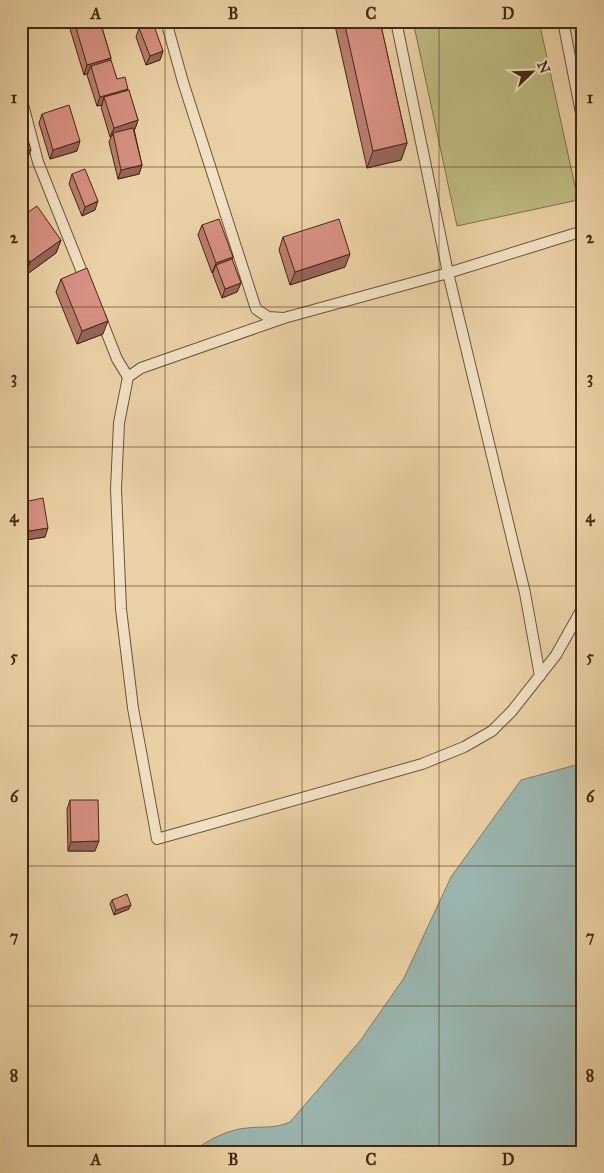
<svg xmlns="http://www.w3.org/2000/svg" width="604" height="1173" viewBox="0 0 604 1173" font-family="'IM FELL Great Primer',serif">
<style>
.green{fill:#bdba82;stroke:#807247}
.water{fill:#9ab5af;stroke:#787d6e}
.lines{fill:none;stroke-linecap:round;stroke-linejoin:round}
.service-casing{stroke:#6e5432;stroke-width:12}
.service{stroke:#f2e1c5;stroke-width:10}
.wall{fill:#b97c70;stroke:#442a0c}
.shaded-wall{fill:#96655b;stroke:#442a0c}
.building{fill:#d79082;stroke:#442a0c}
.grid{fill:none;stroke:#442a0c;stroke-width:1;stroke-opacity:0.55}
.neatline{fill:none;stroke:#442a0c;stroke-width:2}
.grid-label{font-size:16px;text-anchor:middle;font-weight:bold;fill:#442a0c}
</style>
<rect width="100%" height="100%" fill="#ebd1a6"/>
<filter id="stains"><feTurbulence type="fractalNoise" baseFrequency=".004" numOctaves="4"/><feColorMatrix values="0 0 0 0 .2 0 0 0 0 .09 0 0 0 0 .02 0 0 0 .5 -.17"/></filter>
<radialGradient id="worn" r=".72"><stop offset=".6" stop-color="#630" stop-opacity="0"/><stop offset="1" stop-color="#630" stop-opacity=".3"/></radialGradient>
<path class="green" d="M413 21H539L578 200 457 226Z"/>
<path class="water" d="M583 763V1152H193C206 1140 230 1129 247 1128 264 1126 274 1129 290 1122L360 1041 404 978 451 877 521 780Z"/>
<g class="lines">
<g class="service-casing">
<path id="service" d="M166 21 183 82 256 309 268 317 284 318 448 273 583 231
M396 21 448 273 525 593 540 676
M563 21 583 123
M21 97 38 162 86 282
M100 316 117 359 128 377
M284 318 141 368 128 377 119 423 116 489 121 609 133 708 157 839 422 764 464 747 492 731 512 711 556 655 583 607"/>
</g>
<use href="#service" class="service"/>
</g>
<path class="wall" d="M73 21H100L111 58 110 60 117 79 128 90 138 120 135 129H134L142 165 139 174 118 179 109 142 111 137H110L101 107 102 105 97 106 87 75 88 73 84 75 70 29Z
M334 21H380L407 143 401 160 367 168Z
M139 28 163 51 160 60 146 65 136 37Z
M42 114 77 151 50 159 39 123Z
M72 174 95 210 82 216 69 184Z
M21 217 61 240 56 253 26 275 21 269Z
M202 225 232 260 241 283 237 292 222 298 213 275V272L212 273 198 235Z
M283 237 345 267 290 285 279 250Z
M61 279 103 334 77 344 56 292Z
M24 502 45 537 26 540 21 516V508Z
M70 800 95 851H68L67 809Z
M112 900 129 909 114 915 110 904Z"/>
<path class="shaded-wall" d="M28 21H45L44 23 21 32V24Z
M163 51 160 60 146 65 150 56Z
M111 58 108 68 91 66 88 73 84 75 87 65Z
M128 89 125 98 104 97 102 105 97 106 100 97Z
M138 120 135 129 113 136V133L111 137H110L114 128Z
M80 141 77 151 50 159 53 150Z
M407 143 401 160 367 168 373 151Z
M31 150 27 159 21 160V152Z
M142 165 139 174 118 179 121 170Z
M98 201 95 210 82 216 85 207Z
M61 240 56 253 26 275 30 262Z
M350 254 345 267 290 285 295 272Z
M233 257 230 266 216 265 213 272 212 273 216 263Z
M241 283 237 292 222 298 225 289Z
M108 321 103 334 77 344 82 331Z
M48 528 45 537 26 540 29 531Z
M99 841 95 851H68L71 842Z
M131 905 129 909 114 915 116 910Z"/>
<path class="building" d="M21 21H28L21 24Z
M74 21H100L111 58 87 65Z
M344 21H380L407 143 373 151Z
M153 23 163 51 150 56 139 28Z
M111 60 117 79 125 77 128 89 100 97 91 66Z
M129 90 138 120 114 128 104 97Z
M69 105 80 141 53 150 42 114Z
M21 115 31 150 21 152Z
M133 128 142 165 121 170 113 133Z
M85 169 98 201 85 207 72 174Z
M37 206 61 240 30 262 21 249V217Z
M219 219 233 257 216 263 202 225Z
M339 219 350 254 295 272 283 237Z
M232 259 241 283 225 289 216 265Z
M87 268 108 321 82 331 61 279Z
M43 498 48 528 29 531 24 502Z
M70 800H98L99 841 71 842Z
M127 894 131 905 116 910 112 900Z"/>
<path class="grid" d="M165 21V1152M302 21V1152M439 21V1152M21 167H583M21 307H583M21 447H583M21 586H583M21 726H583M21 866H583M21 1006H583"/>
<rect width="604" height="1173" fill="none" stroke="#ebd1a6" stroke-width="55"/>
<g transform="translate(532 72) rotate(67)" stroke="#f2e1c5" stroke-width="4" paint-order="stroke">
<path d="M0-4L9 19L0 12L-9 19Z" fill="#442a0c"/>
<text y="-8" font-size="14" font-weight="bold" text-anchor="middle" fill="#442a0c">N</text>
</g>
<rect x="28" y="28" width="548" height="1118" class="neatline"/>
<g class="grid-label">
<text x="96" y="19">A</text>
<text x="233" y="19">B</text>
<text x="371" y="19">C</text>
<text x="508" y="19">D</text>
<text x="14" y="103">1</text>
<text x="590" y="103">1</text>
<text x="14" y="243">2</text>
<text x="590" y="243">2</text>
<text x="14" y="383">3</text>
<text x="590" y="383">3</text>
<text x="14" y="522">4</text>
<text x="590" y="522">4</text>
<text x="14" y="662">5</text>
<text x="590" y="662">5</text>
<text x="14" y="802">6</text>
<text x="590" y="802">6</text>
<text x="14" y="942">7</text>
<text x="590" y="942">7</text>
<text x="14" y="1081">8</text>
<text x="590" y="1081">8</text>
<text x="96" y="1165">A</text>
<text x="233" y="1165">B</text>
<text x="371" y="1165">C</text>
<text x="508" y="1165">D</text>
</g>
<rect width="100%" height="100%" filter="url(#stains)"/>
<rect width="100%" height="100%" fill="url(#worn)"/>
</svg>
